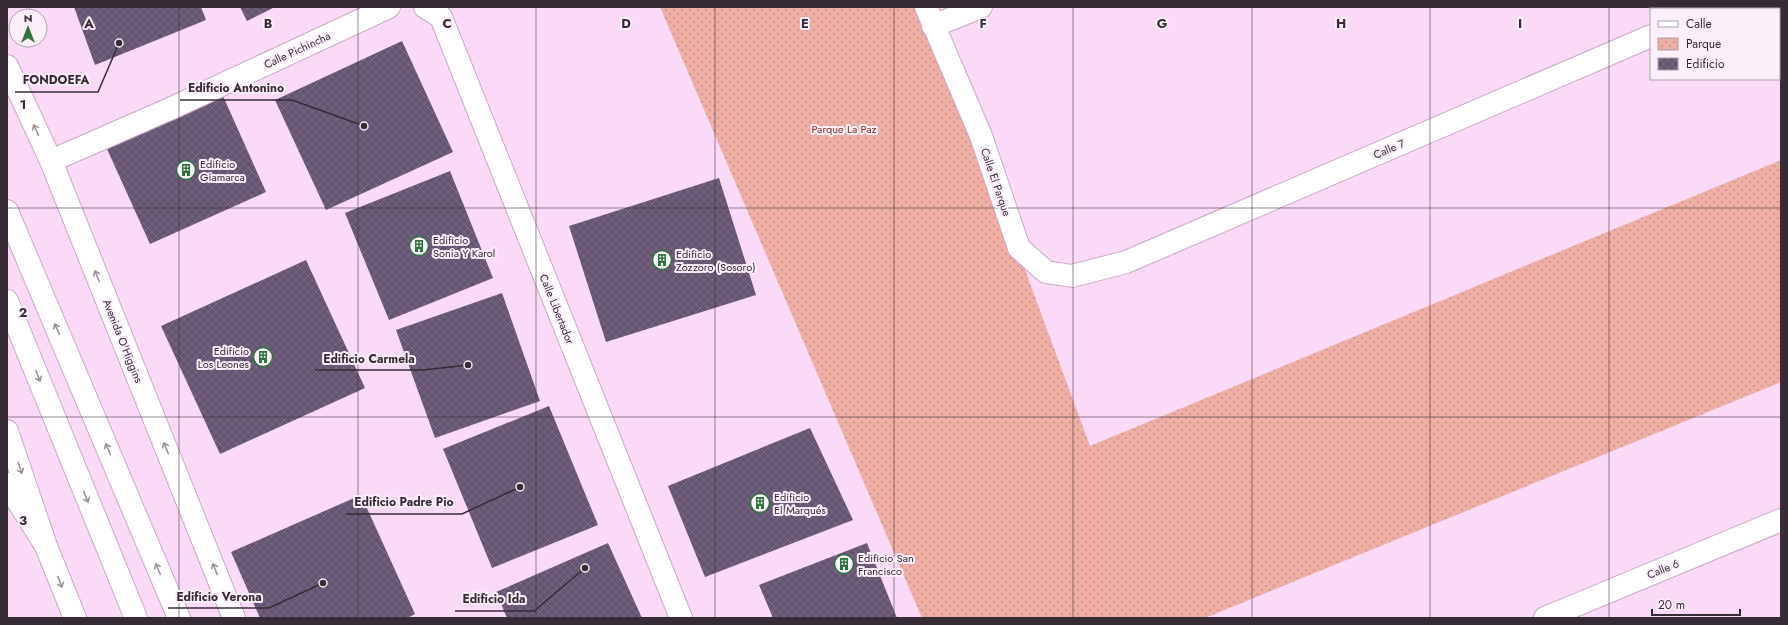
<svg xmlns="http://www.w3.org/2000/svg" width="1788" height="625" viewBox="0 0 1788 625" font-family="Jost,sans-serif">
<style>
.park{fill:url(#park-dots)}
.building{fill:url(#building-cross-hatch)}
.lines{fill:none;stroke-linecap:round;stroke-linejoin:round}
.minor-casing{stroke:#c8a9c5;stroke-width:24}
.secondary-casing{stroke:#c8a9c5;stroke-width:24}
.motorway-casing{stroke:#c8a9c5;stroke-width:24}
.minor{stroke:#fff;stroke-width:22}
.secondary{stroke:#fff;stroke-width:22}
.motorway{stroke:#fff;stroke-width:22}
.oneway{stroke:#9b959a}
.grid{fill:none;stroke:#372b36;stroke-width:1;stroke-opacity:0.55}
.labels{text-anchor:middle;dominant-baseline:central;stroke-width:4;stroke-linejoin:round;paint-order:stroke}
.street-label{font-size:11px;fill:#372b36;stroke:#fbeffa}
.park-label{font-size:11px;fill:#852d24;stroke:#fbeffa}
.poi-label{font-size:11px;fill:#372b36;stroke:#fbeffa;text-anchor:start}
.grid-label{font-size:13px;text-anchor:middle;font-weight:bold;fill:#372b36;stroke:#fbeffa;stroke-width:4;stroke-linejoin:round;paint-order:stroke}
.leader{fill:none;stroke:#372b36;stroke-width:1.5}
.callout-dot{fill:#372b36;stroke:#fbeffa;stroke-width:1.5}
.callout-label{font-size:12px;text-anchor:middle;font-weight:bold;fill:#372b36;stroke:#fbeffa;stroke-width:4;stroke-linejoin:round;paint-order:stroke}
</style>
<defs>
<pattern id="park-dots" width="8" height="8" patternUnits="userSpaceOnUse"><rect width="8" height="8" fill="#f0afa5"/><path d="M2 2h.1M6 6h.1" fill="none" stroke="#c38f87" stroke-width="1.8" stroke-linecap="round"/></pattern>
<pattern id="building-cross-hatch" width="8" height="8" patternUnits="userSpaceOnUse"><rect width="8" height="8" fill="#655472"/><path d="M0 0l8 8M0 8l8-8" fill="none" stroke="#786982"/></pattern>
</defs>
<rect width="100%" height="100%" fill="#fadaf7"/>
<path class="park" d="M660 7H924L976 137 1090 446 1781 160V382L1205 618H922Z"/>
<path class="building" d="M74 7H201L206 20 95 65Z
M240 7H275L247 21Z
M402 41 453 152 326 210 275 100Z
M223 96 266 192 150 244 107 149Z
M450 171 493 278 389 320 345 213Z
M719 178 756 295 606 342 569 226Z
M306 260 365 388 220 454 161 326Z
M502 293 540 401 435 438 396 330Z
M549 406 598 525 492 568 443 449Z
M810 428 853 520 705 577 668 486Z
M361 495 415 614 407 618H260L231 552Z
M608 543 642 618H507L496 592Z
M867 543 897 618H773L759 585Z"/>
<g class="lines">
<g class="minor-casing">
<path id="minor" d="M425 7 441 17 681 618
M926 7 981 136 1019 248 1046 272 1072 276 1126 262 1651 36
M1714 9 1719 7
M933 26 981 7
M7 66 51 161 234 618
M51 161 172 108 389 7
M7 431 46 546 75 618
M1545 618 1781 520"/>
</g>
<g class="secondary-casing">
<path id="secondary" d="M7 211 179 618
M7 301 136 618"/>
</g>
<g class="motorway-casing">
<path id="motorway" d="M7 484 46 546"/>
</g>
<use href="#minor" class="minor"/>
<use href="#secondary" class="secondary"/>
<use href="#motorway" class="motorway"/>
</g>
<defs><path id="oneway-shaft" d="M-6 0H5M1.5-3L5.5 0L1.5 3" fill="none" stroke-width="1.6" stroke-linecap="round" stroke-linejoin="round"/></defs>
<g class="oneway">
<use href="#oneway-shaft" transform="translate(36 130) rotate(-115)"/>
<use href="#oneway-shaft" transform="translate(97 276) rotate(-112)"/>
<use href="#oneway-shaft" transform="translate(57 329) rotate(-113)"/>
<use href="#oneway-shaft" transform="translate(38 376) rotate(68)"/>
<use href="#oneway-shaft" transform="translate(166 448) rotate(-112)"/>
<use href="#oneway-shaft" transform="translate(108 449) rotate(-113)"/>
<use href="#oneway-shaft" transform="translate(20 468) rotate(71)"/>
<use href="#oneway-shaft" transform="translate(86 497) rotate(68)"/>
<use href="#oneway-shaft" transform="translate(158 569) rotate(-113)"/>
<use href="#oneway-shaft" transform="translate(215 569) rotate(-112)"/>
<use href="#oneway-shaft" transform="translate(60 582) rotate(69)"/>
</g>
<path class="grid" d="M179 7V618M358 7V618M536 7V618M715 7V618M894 7V618M1073 7V618M1252 7V618M1430 7V618M1609 7V618M7 208H1781M7 417H1781"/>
<defs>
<g id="building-ring" transform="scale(1)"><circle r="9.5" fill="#fbeffa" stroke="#2f743f" stroke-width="1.5"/><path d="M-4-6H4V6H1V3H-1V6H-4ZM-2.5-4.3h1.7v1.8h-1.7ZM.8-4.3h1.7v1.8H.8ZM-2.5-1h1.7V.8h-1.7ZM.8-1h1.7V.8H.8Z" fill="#2f743f"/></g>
</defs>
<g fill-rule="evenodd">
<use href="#building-ring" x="186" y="170"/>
<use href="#building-ring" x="419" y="246"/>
<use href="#building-ring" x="662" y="260"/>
<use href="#building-ring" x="263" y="357"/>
<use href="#building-ring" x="760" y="503"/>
<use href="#building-ring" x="844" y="564"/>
</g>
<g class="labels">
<g class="street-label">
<text transform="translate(297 50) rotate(-25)">Calle Pichincha</text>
<text transform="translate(1389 149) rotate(-23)">Calle 7</text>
<text transform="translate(996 182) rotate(71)">Calle El Parque</text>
<text transform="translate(557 309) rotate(68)">Calle Libertador</text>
<text transform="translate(123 341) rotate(68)">Avenida O'Higgins</text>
<text transform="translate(1663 569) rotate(-22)">Calle 6</text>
</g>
<g class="park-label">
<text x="844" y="129">Parque La Paz</text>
</g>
<g class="poi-label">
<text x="200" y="164">Edificio<tspan x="200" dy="13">Giamarca</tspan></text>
<text x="433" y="240">Edificio<tspan x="433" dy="13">Sonia Y Karol</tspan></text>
<text x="676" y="254">Edificio<tspan x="676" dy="13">Zozzoro (Sosoro)</tspan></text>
<text x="249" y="351" text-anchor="end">Edificio<tspan x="249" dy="13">Los Leones</tspan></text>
<text x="774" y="497">Edificio<tspan x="774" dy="13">El Marqués</tspan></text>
<text x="858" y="558">Edificio San<tspan x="858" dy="13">Francisco</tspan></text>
</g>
</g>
<g class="grid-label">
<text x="89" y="28">A</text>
<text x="268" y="28">B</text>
<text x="447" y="28">C</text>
<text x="626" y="28">D</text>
<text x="805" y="28">E</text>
<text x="983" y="28">F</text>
<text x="1162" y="28">G</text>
<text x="1341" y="28">H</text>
<text x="1520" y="28">I</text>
<text x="23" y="109">1</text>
<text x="23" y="317">2</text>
<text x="23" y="525">3</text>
</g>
<path class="leader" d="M119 43L98 92H15M364 126L292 100H180M468 365L423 370H315M520 487L462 514H346M323 583L269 608H168M585 568L534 611H455"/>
<g class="callout-dot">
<circle cx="119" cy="43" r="4"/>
<circle cx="364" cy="126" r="4"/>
<circle cx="468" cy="365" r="4"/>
<circle cx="520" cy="487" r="4"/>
<circle cx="323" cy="583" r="4"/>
<circle cx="585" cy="568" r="4"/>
</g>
<g class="callout-label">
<text x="56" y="84">FONDOEFA</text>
<text x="236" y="92">Edificio Antonino</text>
<text x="369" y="363">Edificio Carmela</text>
<text x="404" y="506">Edificio Padre Pio</text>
<text x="219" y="601">Edificio Verona</text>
<text x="494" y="603">Edificio Ida</text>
</g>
<rect width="1788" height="625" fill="none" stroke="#372b36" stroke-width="16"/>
<rect x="1650" y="8" width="130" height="72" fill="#fbeffa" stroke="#ada1ac"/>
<rect x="1658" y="21" width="20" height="6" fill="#ffffff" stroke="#ada1ac"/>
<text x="1686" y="28" font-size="12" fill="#372b36">Calle</text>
<rect x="1658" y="38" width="20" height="12" fill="url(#park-dots)" stroke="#ada1ac"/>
<text x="1686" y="48" font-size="12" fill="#372b36">Parque</text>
<rect x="1658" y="58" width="20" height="12" fill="url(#building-cross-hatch)" stroke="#ada1ac"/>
<text x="1686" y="68" font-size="12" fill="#372b36">Edificio</text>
<g transform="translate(28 28)"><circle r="19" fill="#fbeffa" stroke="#ada1ac"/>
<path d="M0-3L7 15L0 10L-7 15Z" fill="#2f743f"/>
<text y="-6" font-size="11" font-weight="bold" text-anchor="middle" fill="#372b36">N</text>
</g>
<path d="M1652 609v6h88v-6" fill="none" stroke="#372b36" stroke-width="2"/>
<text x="1658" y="609" font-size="12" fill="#372b36" stroke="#fbeffa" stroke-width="3" paint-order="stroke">20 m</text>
</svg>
